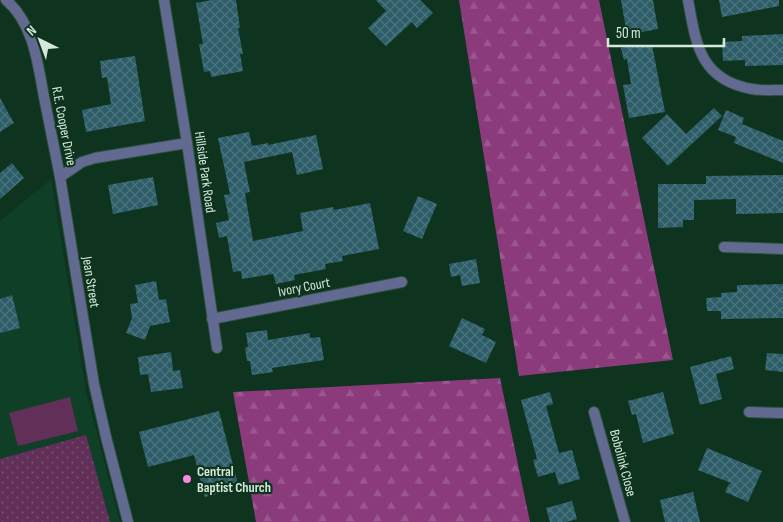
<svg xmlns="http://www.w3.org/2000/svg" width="783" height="522" viewBox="0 0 783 522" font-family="'Sofia Sans Condensed',sans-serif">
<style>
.built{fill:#103f27}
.green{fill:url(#green-dots)}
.forest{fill:url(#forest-firs)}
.pitch{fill:#612f57}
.building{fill:url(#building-cross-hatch)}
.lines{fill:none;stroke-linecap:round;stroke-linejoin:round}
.minor-casing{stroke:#2e513d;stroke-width:12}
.tertiary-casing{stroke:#2e513d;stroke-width:12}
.minor{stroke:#636a91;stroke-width:10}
.tertiary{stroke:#636a91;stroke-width:10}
.poi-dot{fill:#fc86e4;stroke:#0e341f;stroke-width:2}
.labels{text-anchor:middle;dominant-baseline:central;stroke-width:4.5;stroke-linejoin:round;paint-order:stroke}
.street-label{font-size:14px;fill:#d4e9da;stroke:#0e341f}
.poi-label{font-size:14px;font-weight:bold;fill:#d4e9da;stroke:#0e341f;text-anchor:start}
</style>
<defs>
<pattern id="green-dots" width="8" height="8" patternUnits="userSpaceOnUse" patternTransform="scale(1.25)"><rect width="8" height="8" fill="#612f57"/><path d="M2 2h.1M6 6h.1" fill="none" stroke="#774d6f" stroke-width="1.8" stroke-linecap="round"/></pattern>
<pattern id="forest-firs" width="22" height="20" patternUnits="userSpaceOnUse" patternTransform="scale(1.25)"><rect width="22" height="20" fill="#8b3a7c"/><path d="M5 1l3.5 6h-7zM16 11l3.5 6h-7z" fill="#9a568e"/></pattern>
<pattern id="building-cross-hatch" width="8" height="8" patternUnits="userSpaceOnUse" patternTransform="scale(1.25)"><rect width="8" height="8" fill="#2d5d68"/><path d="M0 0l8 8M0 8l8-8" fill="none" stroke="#4b747d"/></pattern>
</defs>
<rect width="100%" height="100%" fill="#0e341f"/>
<path class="built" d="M51 179 86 392 120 522H0V221Z"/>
<path class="green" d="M86 435 110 522H0V459Z"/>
<path class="forest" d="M459 0H599L673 360 519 376Z
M500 378 530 522H256L233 392Z"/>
<path class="pitch" d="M70 397 78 431 18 446 9 413Z"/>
<path class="building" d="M212 0H236L240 28H238L243 54H240L243 71 211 77 210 71 204 72 199 44H203L196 3Z
M376 0H420L433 13 417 28 412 22 386 46 368 28 386 11Z
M621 0H653L658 29 627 35Z
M719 0H779V6L722 17Z
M783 34V65L745 66V60L723 61 722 42 742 41V36Z
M632 45H652L665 112 629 118 623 85 631 84 627 59 624 60 621 48Z
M135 56 145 121 86 132 82 110 111 104 107 77 102 78 100 61Z
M0 98 14 123 0 132Z
M714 108 722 116 668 166 642 138 667 114 686 134Z
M726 110 744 118 742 124 783 141V163L734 143 736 137 718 130Z
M249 132 252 146 268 143V145L316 135 323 169 297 175 292 152 244 162 250 192 245 193 253 241 303 231 300 213 333 207 334 210 370 203 379 249 342 256 343 261 325 264 326 269 294 275 295 280 276 284 273 274 242 279 241 271 233 272 227 236 219 238 216 223 229 220 224 195 230 194 218 138Z
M12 163 24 178 0 199V173Z
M783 175V213L736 214V199L694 200V220H683V227L658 228V184H706V176Z
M153 177 158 205 113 214 108 185Z
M418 196 437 204 422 239 403 231Z
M476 259 480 283 462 286 460 275 451 277 449 264Z
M156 281 159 300 166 299 170 322 150 326 145 340 126 333 132 318 130 304 138 303 135 285Z
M783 284V318L721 319V311H707L706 298 721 297V293L737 292V285Z
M12 295 20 328 0 333V299Z
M462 318 485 329 482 335 496 342 486 363 449 346Z
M267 330 268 340 310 333V338L320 337 324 360 272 368 273 372 252 375 250 361H247L245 348 248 347 246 333Z
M171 352 173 371 180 370 183 388 151 392 148 374 140 375 138 357Z
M767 353 783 354V372L765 370Z
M731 356 734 369 716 374 722 399 700 405 690 367Z
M550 392 553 404 546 406 559 453 572 450 580 479 559 485 555 472 538 477 533 460 537 459 521 400Z
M663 392 674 434 643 443 636 414 632 415 628 401Z
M219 411 239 488 205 497 194 455 148 467 139 432Z
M707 448 762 471 748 502 725 492 729 484 731 483 698 470Z
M693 492 700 522H665L660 500Z
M572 501 577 519 566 522H550L546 508Z"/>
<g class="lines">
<g class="minor-casing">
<path id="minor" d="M6 0C35 25 38 67 45 102 50 127 55 152 60 177
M688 0C696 44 700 80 752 89 762 91 773 90 783 90
M187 143 217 348
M724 247 783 249
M212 319 402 282
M594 412 625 522
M749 412 783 413"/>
</g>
<g class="tertiary-casing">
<path id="tertiary" d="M128 522 106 437 94 384 60 177 82 162 95 158 187 143 164 0"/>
</g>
<use href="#minor" class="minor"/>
<use href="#tertiary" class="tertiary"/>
</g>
<circle class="poi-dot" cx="187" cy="479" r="5"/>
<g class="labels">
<g class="street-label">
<text transform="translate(64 126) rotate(79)">R.E. Cooper Drive</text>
<text transform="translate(205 172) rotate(82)">Hillside Park Road</text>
<text transform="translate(91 282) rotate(81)">Jean Street</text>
<text transform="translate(304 287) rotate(-11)">Ivory Court</text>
<text transform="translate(623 463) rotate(75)">Bobolink Close</text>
</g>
<g class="poi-label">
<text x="197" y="471">Central<tspan x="197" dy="16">Baptist Church</tspan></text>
</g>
</g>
<g transform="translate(40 40) rotate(318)" stroke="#0e341f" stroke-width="4" paint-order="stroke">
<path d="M0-4L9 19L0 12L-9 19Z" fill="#d4e9da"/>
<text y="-8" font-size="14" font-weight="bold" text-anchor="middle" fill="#d4e9da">N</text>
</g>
<path d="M608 38v8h116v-8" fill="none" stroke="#d4e9da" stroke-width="2.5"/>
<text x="616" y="38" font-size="15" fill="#d4e9da" stroke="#0e341f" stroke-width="4" paint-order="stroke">50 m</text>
</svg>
